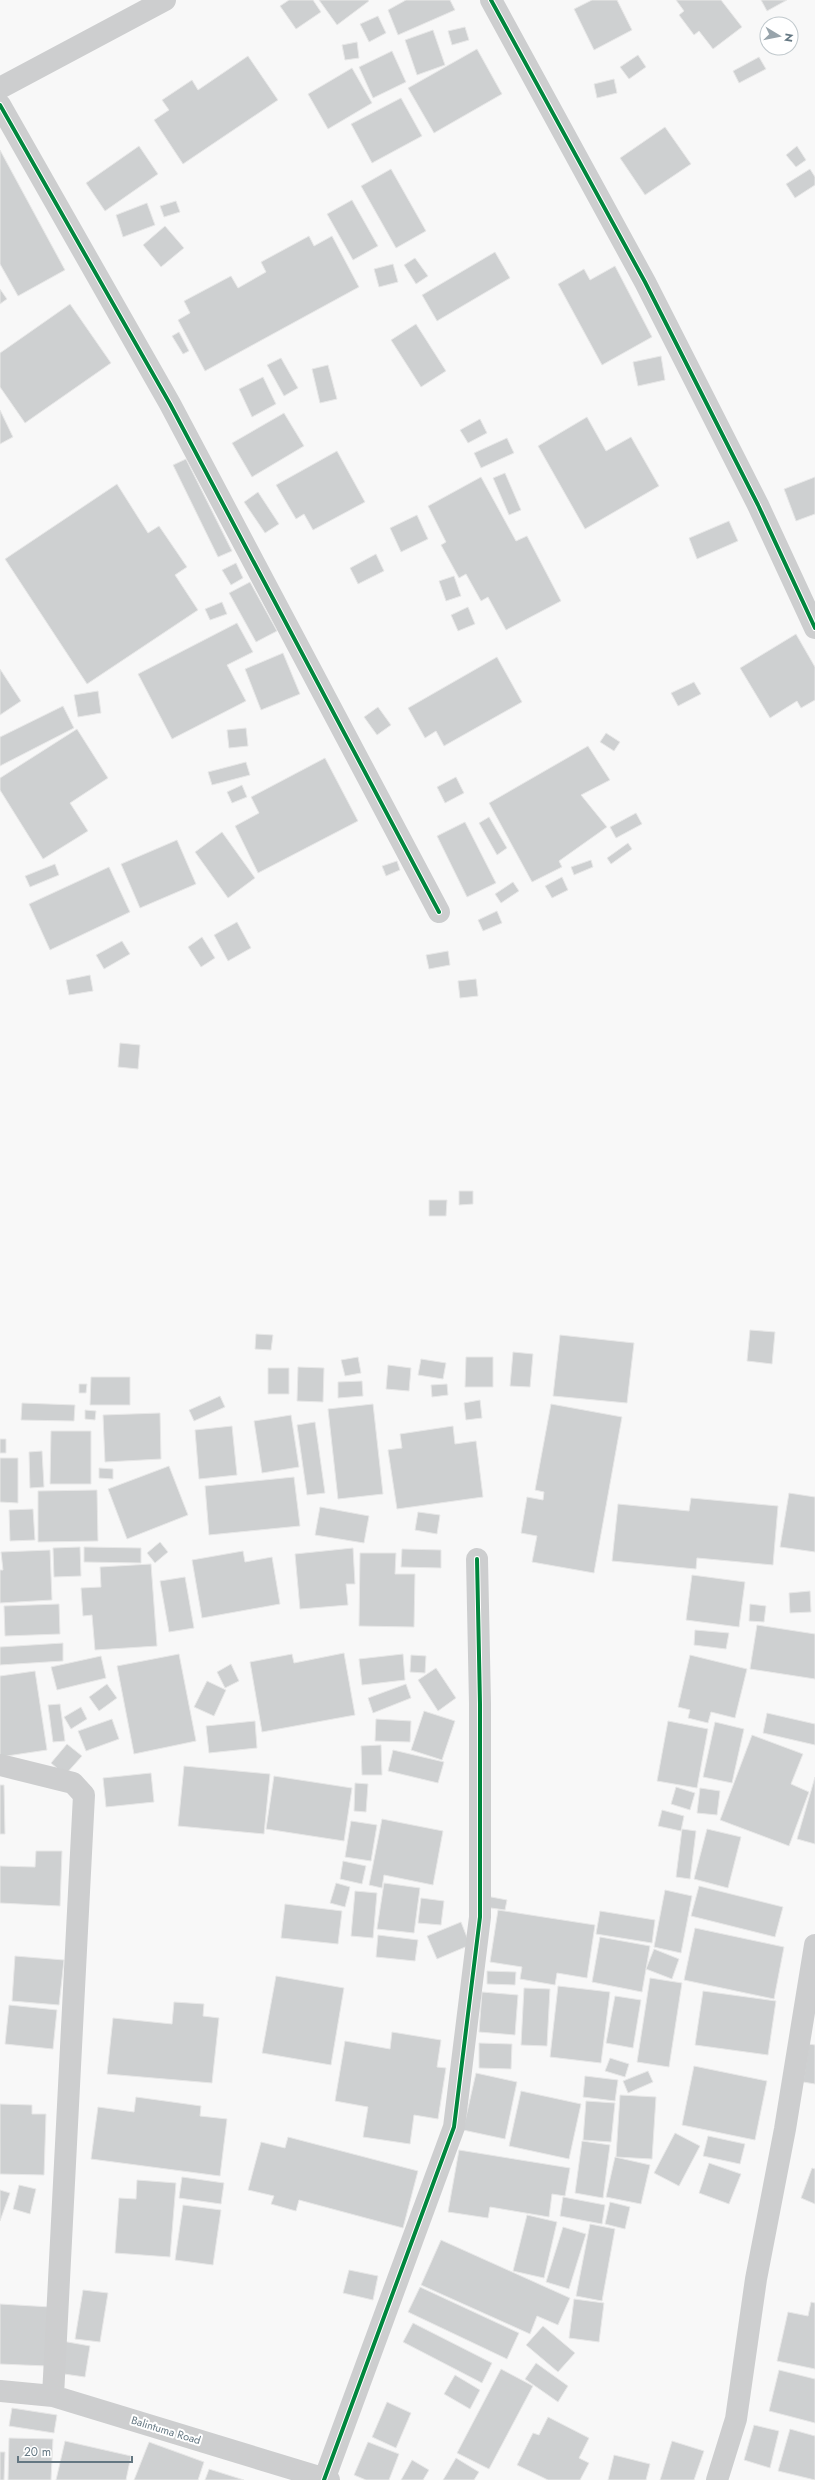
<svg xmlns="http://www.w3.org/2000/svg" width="815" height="2480" viewBox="0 0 815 2480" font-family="Jost,sans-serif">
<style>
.building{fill:#ced0d1;stroke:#e8e8e8}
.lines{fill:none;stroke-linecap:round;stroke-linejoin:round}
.street{stroke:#cdcecf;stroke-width:22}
.cycleway-casing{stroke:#fff;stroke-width:6}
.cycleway{stroke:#00873e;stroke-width:4}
.labels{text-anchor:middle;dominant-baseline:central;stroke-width:4;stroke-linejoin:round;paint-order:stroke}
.street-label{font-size:11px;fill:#647782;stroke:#fff}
</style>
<rect width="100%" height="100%" fill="#f8f8f8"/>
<path class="building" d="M289 0H313L321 12 296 29 280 6Z
M319 0H368L369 1 337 25Z
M406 0H450L455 10 398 35 388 10Z
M592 0H617L632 30 594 50 574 9Z
M676 0H721L742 27 713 49 699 31 694 35 679 15 684 11Z
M761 0H787L767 11Z
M378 16 386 33 369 42 360 24Z
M465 27 469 40 452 45 448 31Z
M433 30 445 65 417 75 405 40Z
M357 42 359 58 345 60 342 45Z
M477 49 502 94 434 133 408 88Z
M392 51 406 82 373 98 359 67Z
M638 55 646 67 629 79 620 67Z
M248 56 278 100 183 164 154 120 169 110 162 100 192 80 198 90Z
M759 57 766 69 739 83 733 71Z
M352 68 372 103 328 129 308 94Z
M614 79 617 93 597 98 594 84Z
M401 98 422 136 372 163 351 124Z
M665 127 691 164 645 195 620 158Z
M139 146 158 174 105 211 86 183Z
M797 146 806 160 796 167 786 155Z
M0 150 65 270 18 296 0 264Z
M391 169 426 231 396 248 361 186Z
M810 169 815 177V185L795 198 786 184Z
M352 200 378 246 353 260 327 214Z
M176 201 180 212 164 217 160 206Z
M147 203 155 225 123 237 116 215Z
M165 226 184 248 161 267 143 245Z
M309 236 314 246 332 236 359 287 205 371 178 320 190 313 184 301 231 276 238 288 266 272 261 262Z
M495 252 510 278 437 321 422 295Z
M415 258 428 276 416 284 404 265Z
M393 264 398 282 379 287 374 269Z
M615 266 652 337 602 365 558 284 584 269 590 280Z
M0 289 7 299 0 304Z
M70 304 111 363 25 423 0 387V353Z
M416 324 446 371 421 387 391 340Z
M179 332 189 351 183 354 172 336Z
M661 356 665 380 638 386 633 362Z
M281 358 298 388 284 396 267 365Z
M328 365 337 399 320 403 312 369Z
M263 377 276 404 252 417 239 389Z
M0 410 13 437 0 444Z
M284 413 304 446 252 477 232 443Z
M587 417 606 451 631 437 659 486 585 529 538 446Z
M480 419 487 433 468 443 460 430Z
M507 438 514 453 481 468 474 453Z
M337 451 365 502 313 530 304 514 296 519 276 485Z
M186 459 232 551 218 557 173 465Z
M505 473 521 510 509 515 493 478Z
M481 477 516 541 527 536 561 601 506 630 488 597 481 601 466 574 459 578 441 545 446 542 428 506Z
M815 477V514L796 521 784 489Z
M117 484 148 533 159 526 187 567 175 575 198 610 87 684 5 559Z
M258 492 279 524 265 533 244 502Z
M417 515 428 539 401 552 390 528Z
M729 521 738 541 697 559 689 538Z
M376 554 384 571 358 584 350 568Z
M236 563 243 578 231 585 222 570Z
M454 576 461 596 446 601 439 581Z
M250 582 277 631 256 642 229 593Z
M222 602 227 614 210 620 205 609Z
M468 607 475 624 458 631 451 615Z
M237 623 253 652 227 665 246 701 172 739 138 674Z
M796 634 815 667V700L801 708 797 701 770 718 740 668Z
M283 653 300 694 261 710 245 669Z
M497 657 522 702 444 746 436 731 425 738 408 708Z
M0 669 21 701 0 715Z
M694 682 701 694 678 706 671 693Z
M98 691 101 713 78 717 74 695Z
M63 706 74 728 0 766V737Z
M378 707 391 725 377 735 364 717Z
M246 728 248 746 229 748 227 730Z
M77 729 108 778 70 803 88 831 43 859 0 790V778Z
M606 733 620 742 614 751 600 742Z
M588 746 610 780 581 795 607 827 559 861 562 867 532 882 489 803Z
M325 758 358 821 258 873 235 826 259 813 251 797Z
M246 762 250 775 212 785 208 772Z
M456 777 464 793 445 803 437 787Z
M242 785 247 797 232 803 227 792Z
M636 813 642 824 616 838 610 827Z
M489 817 507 848 497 855 479 823Z
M465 822 496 883 467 897 437 836Z
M222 832 255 878 228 898 195 852Z
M177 840 196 884 140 908 121 864Z
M628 843 632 849 611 864 607 858Z
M591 860 593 867 574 875 571 867Z
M397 861 400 870 386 876 382 866Z
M55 864 59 875 30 887 25 876Z
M109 867 130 912 50 950 29 904Z
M562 877 568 890 552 898 545 886Z
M513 882 519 891 501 903 495 894Z
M497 911 502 923 483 931 478 920Z
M237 922 251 948 228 961 214 935Z
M202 937 215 958 201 967 188 947Z
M122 941 130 954 104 969 96 955Z
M448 951 450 965 429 969 426 955Z
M90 975 93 991 69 995 66 980Z
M476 979 478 996 460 998 458 981Z
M120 1043 140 1045 138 1069 118 1067Z
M459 1191H473V1204L459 1205Z
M429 1200H447L446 1216H429Z
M750 1330 775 1332 772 1364 747 1361Z
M256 1334 273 1335 271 1350 255 1349Z
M560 1335 634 1343 627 1403 553 1396Z
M513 1352 533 1354 530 1387 510 1386Z
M358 1357 361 1373 345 1376 341 1360Z
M466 1357H493V1387H465Z
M421 1359 446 1363 443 1379 418 1375Z
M388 1365 411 1368 409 1391 386 1389Z
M298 1367 324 1368 323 1402 297 1401Z
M268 1368H289V1394H268Z
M91 1377H130V1405H90Z
M362 1381 363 1396 338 1398V1382Z
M79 1384H87L86 1393H79Z
M447 1384 448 1395 432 1397 431 1385Z
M220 1396 225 1407 194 1421 189 1410Z
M480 1400 482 1418 466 1420 464 1403Z
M22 1403 75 1405 74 1421 21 1420Z
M373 1404 383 1494 338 1499 328 1409Z
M551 1404 622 1417 594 1573 532 1562 537 1536 521 1533 527 1497 543 1500 544 1492 535 1490Z
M85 1410 96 1411 95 1420 85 1419Z
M160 1413 161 1459 105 1462 103 1415Z
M291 1415 299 1467 262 1473 254 1421Z
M315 1422 325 1493 307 1495 297 1425Z
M232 1426 237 1475 199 1479 195 1430Z
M453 1426 455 1444 476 1441 483 1497 397 1509 388 1450 402 1448 400 1434Z
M51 1431H91V1484H50Z
M0 1439H6V1453H0Z
M42 1451 44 1487 30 1488 29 1452Z
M0 1458H18V1503L0 1502Z
M169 1466 188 1515 127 1539 108 1489Z
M99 1468 113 1469V1479L99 1478Z
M294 1477 300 1526 209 1535 205 1486Z
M97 1490 98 1541 38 1542V1491Z
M789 1493 815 1497V1552L780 1547Z
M691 1498 778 1506 773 1565 697 1558 696 1569 612 1561 618 1504 689 1511Z
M320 1507 369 1516 364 1543 315 1535Z
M33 1509 35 1540 10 1541 9 1510Z
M418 1512 440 1515 437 1534 415 1530Z
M160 1542 168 1552 155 1563 147 1553Z
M80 1547 81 1576 54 1577 53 1548Z
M84 1547 141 1548V1563L84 1562Z
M353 1548 355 1584H346L348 1605 300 1609 295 1554Z
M402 1549 441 1550V1568L401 1567Z
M50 1550 52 1600 0 1603V1570H3L1 1552Z
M243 1551 245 1562 272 1557 280 1604 202 1618 192 1560Z
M360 1553H396L395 1574H415L414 1627 359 1626Z
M151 1564 157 1646 95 1650 92 1615 83 1616 81 1588 101 1587 100 1567Z
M692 1575 745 1582 739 1627 686 1620Z
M185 1577 194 1628 169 1632 160 1581Z
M810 1591 811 1612 790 1613 789 1593Z
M59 1604 60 1634 5 1636 4 1606Z
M750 1604 766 1606 764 1622 749 1621Z
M757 1625 815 1634V1679L750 1669Z
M695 1630 729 1633 726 1649 694 1645Z
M63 1643V1661L0 1665V1647Z
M344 1653 355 1715 262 1732 250 1662 292 1654 294 1663Z
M179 1654 196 1741 134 1754 117 1666Z
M403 1654 405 1680 362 1685 359 1659Z
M411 1655 426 1656 425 1673 410 1672Z
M690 1655 747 1669 735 1718 711 1712 708 1723 688 1718 690 1710 678 1707Z
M101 1656 106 1678 57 1690 51 1667Z
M231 1664 239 1681 225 1688 217 1672Z
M436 1668 456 1698 438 1711 418 1680Z
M35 1671 47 1750 0 1757V1676Z
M207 1681 226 1690 214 1716 194 1707Z
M107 1684 117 1698 99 1711 89 1697Z
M406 1684 411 1698 373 1713 368 1698Z
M60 1704 65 1741 53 1742 48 1705Z
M81 1707 87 1719 71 1729 64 1717Z
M424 1711 455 1721 442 1760 411 1750Z
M767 1713 815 1724V1745L763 1733Z
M112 1719 119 1739 86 1751 78 1731Z
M376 1719 411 1721 410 1742 375 1741Z
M255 1721 257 1748 209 1753 206 1726Z
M668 1721 708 1729 697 1788 657 1781Z
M715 1722 744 1729 732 1783 703 1777Z
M752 1735 803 1754 791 1784 809 1792 789 1846 720 1820Z
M67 1744 82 1756 65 1775 51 1763Z
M381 1745 382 1775H362L361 1746Z
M393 1750 444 1762 438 1783 388 1771Z
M184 1766 270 1774 264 1834 178 1826Z
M151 1773 154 1802 106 1807 103 1778Z
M274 1776 352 1788 344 1841 266 1829Z
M815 1777V1844L797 1839Z
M355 1783 368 1784 366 1812 354 1811Z
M0 1785H4L5 1834H0Z
M676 1787 695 1793 690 1810 671 1804Z
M700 1788 720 1791 717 1815 697 1813Z
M662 1810 684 1816 681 1831 658 1826Z
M382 1819 443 1831 433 1885 384 1875 382 1888 369 1885Z
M351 1821 377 1825 371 1861 345 1857Z
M682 1829 696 1831 690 1879 676 1877Z
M707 1829 741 1837 728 1888 694 1879Z
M36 1851H62L60 1906 0 1903V1866L35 1867Z
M343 1861 366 1866 362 1884 340 1879Z
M336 1883 350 1887 345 1907 330 1903Z
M384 1883 420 1888 414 1933 377 1929Z
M699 1886 783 1907 775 1937 691 1916Z
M665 1890 692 1896 681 1953 654 1947Z
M355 1891 377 1893 373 1938 351 1936Z
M486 1896 507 1900 505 1910 484 1907Z
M421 1898 444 1901 441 1925 418 1923Z
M285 1904 342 1911 338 1944 281 1938Z
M498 1910 595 1925 587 1978 557 1973 555 1985 520 1979 522 1967 490 1962Z
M600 1911 655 1920 652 1943 596 1934Z
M461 1922 470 1945 437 1959 427 1936Z
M695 1928 784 1947 774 1999 684 1980Z
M378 1935 418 1940 415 1961 376 1957Z
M600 1937 650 1946 642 1992 592 1982Z
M654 1949 679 1959 672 1979 646 1969Z
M15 1956 64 1960 59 2005 12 2001Z
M487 1971 516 1972 515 1985 487 1984Z
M276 1976 344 1988 331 2065 262 2053Z
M650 1978 682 1983 669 2067 637 2062Z
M558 1986 610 1992 601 2063 550 2057Z
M524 1988 550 1989 547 2046 521 2045Z
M703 1991 776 2001 768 2055 695 2045Z
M482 1992 518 1995 515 2035 479 2032Z
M615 1996 641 2000 633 2048 606 2043Z
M174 2002 204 2004 203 2016 219 2018 212 2083 107 2074 113 2018 172 2024Z
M9 2005 57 2010 53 2049 5 2044Z
M392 2032 441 2040 437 2067 446 2068 438 2119 414 2115 410 2144 363 2137 368 2107 335 2101 345 2041 390 2049Z
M479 2043 512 2044 511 2069 479 2068Z
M809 2044 815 2045V2084L803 2082Z
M610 2058 629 2064 625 2077 605 2071Z
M694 2066 767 2081 755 2140 682 2125Z
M648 2071 653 2082 628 2093 623 2081Z
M476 2073 517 2082 505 2139 463 2130Z
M585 2076 618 2080 615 2101 583 2097Z
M521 2091 581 2104 569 2159 509 2146Z
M620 2095 656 2097 652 2159 616 2157Z
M136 2097 201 2106 200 2116 227 2119 220 2176 91 2159 98 2107 134 2112Z
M586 2101 615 2103 611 2142 583 2140Z
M0 2104 32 2105V2114H46L44 2175 0 2174Z
M675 2133 700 2146 679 2186 654 2173Z
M708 2136 745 2144 740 2164 703 2156Z
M288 2137 418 2171 403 2228 299 2200 296 2211 271 2204 274 2196 248 2190 261 2142 285 2148Z
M582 2141 610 2145 603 2198 575 2193Z
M459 2150 570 2168 565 2196 552 2194 549 2217 490 2207 488 2218 448 2212Z
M615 2157 650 2165 641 2204 606 2197Z
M709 2163 741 2174 729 2204 699 2193Z
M812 2168 815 2169V2204L801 2198Z
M182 2177 224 2183 221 2204 179 2198Z
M137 2180 176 2183 170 2257 115 2253 119 2198 136 2199Z
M19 2185 36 2189 30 2214 13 2209Z
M0 2190 10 2193 0 2221Z
M563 2197 605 2205 602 2224 560 2216Z
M610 2202 630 2207 625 2229 605 2224Z
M183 2205 221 2210 213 2265 175 2260Z
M527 2215 557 2222 544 2278 513 2271Z
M590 2224 615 2229 602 2301 576 2296Z
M563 2227 586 2234 569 2289 546 2282Z
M441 2240 570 2298 558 2325 537 2316 530 2334 421 2285Z
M349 2270 378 2276 373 2300 343 2293Z
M420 2287 519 2333 507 2359 408 2312Z
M83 2290 108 2293 100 2342 75 2339Z
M574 2299 604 2303 599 2342 569 2338Z
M811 2302 815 2303V2369L777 2361 788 2312 808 2316Z
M0 2304 51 2307 47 2366 0 2364Z
M413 2323 492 2363 482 2383 403 2342Z
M543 2326 575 2353 558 2372 526 2345Z
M62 2341 90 2346 85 2377 57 2373Z
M536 2363 568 2386 558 2402 525 2379Z
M501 2369 533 2386 489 2469 457 2453Z
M779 2370 815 2379V2423L769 2411Z
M455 2375 480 2390 470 2409 444 2394Z
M387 2402 411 2413 396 2448 372 2437Z
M12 2408 57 2415 54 2433 9 2426Z
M548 2417 589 2438 579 2458 589 2463 580 2480H548L517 2465 533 2433 539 2435Z
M754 2425 779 2431 770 2468 744 2460Z
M790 2429 815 2436V2480L778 2471Z
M9 2438 53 2439 51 2480H8Z
M65 2441 131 2456 126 2480H56Z
M672 2441 704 2451 694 2480H660Z
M149 2442 204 2462 198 2480H134Z
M368 2442 399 2454 389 2480H366L354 2475Z
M0 2452H5L4 2480H0Z
M614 2455 650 2464 646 2480H608Z
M456 2458 479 2472 474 2480H443Z
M412 2460 429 2470 423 2480H401Z
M209 2469 244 2480H205Z"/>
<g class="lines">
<path class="street" d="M491 0 645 282 758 505 815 628
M0 88 165 0
M0 105 170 404 439 912
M0 1765 73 1783 84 1795 53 2396
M0 2391 53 2396 329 2480
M324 2480 454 2127 480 1917V1704L477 1559
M717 2480 736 2419 756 2279 785 2129 815 1945"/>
<g class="cycleway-casing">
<path id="cycleway" d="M491 0 645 282 758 505 815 628
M0 105 170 404 439 912
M324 2480 454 2127 480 1917V1704L477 1559"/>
</g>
<use href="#cycleway" class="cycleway"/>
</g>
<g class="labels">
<g class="street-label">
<text transform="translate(166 2430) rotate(17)">Balintuma Road</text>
</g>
</g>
<g transform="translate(779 36) rotate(100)"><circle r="19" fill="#ffffff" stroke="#c1c9cd"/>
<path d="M0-3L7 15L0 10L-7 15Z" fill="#98a4ab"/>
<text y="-6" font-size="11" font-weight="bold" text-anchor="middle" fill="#647782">N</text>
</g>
<path d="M18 2456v6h114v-6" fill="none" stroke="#647782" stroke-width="2"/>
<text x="24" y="2456" font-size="12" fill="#647782" stroke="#ffffff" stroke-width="3" paint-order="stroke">20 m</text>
</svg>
